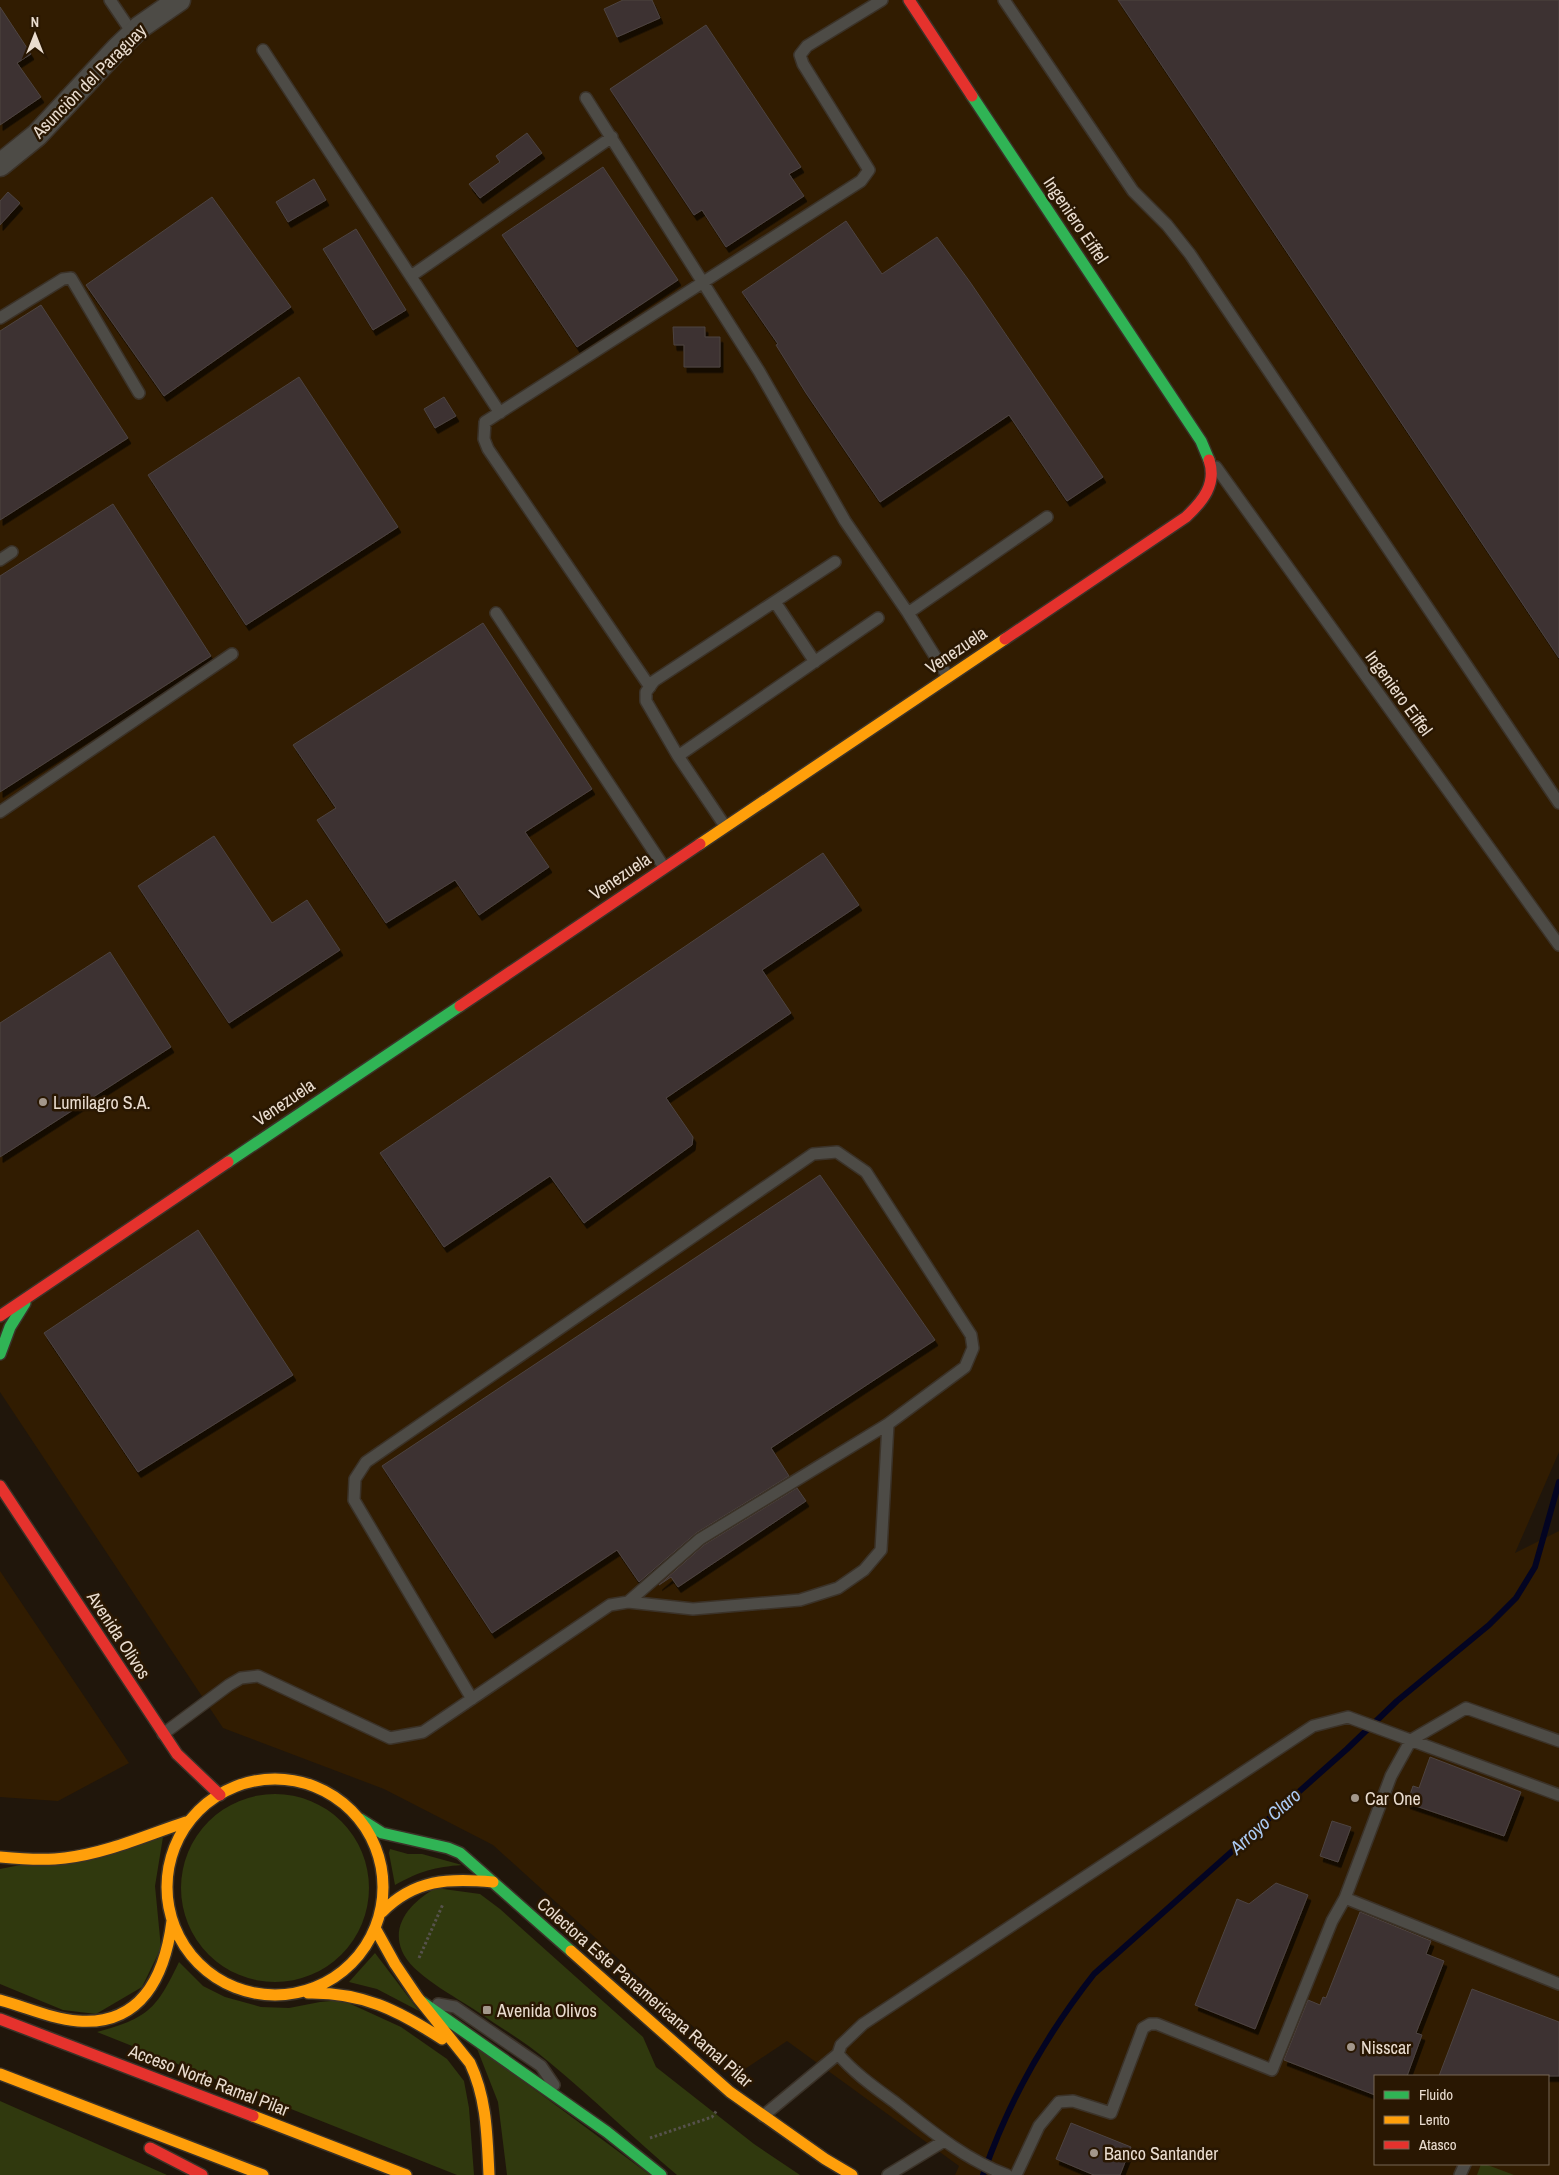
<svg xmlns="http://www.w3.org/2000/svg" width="1559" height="2175" viewBox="0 0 1559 2175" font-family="'Archivo Narrow',sans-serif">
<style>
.built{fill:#311c01;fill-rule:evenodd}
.green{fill:#30390e}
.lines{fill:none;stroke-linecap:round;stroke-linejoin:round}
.stream{stroke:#030422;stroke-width:6}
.building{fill:#3d3030;stroke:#4d4442;filter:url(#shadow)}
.lane-casing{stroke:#3b3228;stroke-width:14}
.street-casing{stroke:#3b3228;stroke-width:25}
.fast-casing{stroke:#3b3228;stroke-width:14}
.slow-casing{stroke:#3b3228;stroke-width:14}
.jam-casing{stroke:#3b3228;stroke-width:14}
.path{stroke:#56524c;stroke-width:3;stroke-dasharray:2.5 2.5;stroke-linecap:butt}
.lane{stroke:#4d4b46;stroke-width:11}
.street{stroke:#4d4b46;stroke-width:22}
.fast{stroke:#30b455;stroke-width:11}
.slow{stroke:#ff9f0a;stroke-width:11}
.jam{stroke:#e5322d;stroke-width:11}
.poi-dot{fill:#a3978b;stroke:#291702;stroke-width:2}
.labels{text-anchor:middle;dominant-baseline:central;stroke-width:5;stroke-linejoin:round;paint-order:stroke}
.street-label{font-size:18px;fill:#eaddd0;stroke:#291702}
.poi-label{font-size:18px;fill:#eaddd0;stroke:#291702;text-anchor:start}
.water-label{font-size:19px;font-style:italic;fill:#accbf4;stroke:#291702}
</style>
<defs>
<filter id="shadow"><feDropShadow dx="3" dy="5.5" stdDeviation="0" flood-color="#0009"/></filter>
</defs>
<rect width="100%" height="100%" fill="#20160b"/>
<path class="built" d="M0 0H1559V1452L1515 1553 1559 1531V2175H955L959 2166 787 2041 742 2071 493 1845 384 1789 223 1728 0 1392ZM1375 2076H1548V2164H1375Z
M0 1571 129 1763 58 1801 0 1797Z"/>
<path class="green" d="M181 1888a94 94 0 1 1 188 0a94 94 0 1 1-188 0Z
M163 1837 155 1886 161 1948 142 1987 96 2014 63 2010 0 1984V1869Z
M390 1849 408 1854H422L462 1865C435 1867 420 1871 395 1885L389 1853Z
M436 1888 480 1894 500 1909 643 2037 656 2067 754 2144 800 2175H677C633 2138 593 2098 549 2062 527 2043 501 2028 478 2012 456 1997 411 1974 402 1951 390 1923 414 1900 436 1888Z
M375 1953 419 2011 377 1989 349 1982Z
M179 1962 203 1986 225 1997 261 2007 289 2008 320 2002 342 2000 401 2027 447 2059 464 2081 469 2108 474 2175H457L97 2032C148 2018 156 2010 179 1962Z
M476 2046 650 2175H507L498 2102Z
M0 2101 167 2175H0Z
M1481 2164H1485L1514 2175H1477Z"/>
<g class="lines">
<path class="stream" d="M983 2175C1008 2102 1046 2035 1094 1974L1347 1749 1397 1701 1489 1625 1516 1598 1535 1567 1559 1482"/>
</g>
<path class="building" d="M623 0H652L660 18 617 37 604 9Z
M1118 0H1559V658Z
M0 7 31 54 17 63 41 97 0 125Z
M706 25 801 167 789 174 804 196 726 247 702 210 694 215 610 89Z
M527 133 542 153 480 198 469 184 500 162 496 156Z
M603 167 678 280 577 347 502 235Z
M314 179 326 200 288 222 276 202Z
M8 192 20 203 0 225V201Z
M212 197 291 307 164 396 86 285Z
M846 221 882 274 937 237 970 282 1103 477 1067 501 1009 415 880 502 806 393 776 345 778 344 742 292Z
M356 229 406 310 373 330 323 249Z
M41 305 128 438 0 520V331Z
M673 327H705V337H720V367H684V345H674Z
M299 377 398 527 246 625 148 475Z
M444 397 456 416 435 428 424 409Z
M113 504 211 656 0 792V576Z
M483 623 592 789 525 832 549 867 479 915 455 880 386 923 317 820 336 808 293 745Z
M214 836 272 923 307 900 340 950 229 1023 138 886Z
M823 853 859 905 762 970 791 1013 666 1098 693 1137 692 1145 584 1223 550 1176 444 1247 380 1153Z
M110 952 171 1047 0 1157V1023Z
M820 1175 935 1340 771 1448 789 1476 696 1533 639 1582 617 1550 492 1633 382 1466Z
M198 1230 293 1375 138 1472 44 1333Z
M797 1488 806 1501 678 1587 671 1577 659 1585 704 1545Z
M1430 1757 1521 1792 1504 1836 1407 1803 1413 1786 1419 1788Z
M1332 1821 1351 1827 1338 1862 1320 1856Z
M1276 1883 1308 1895 1255 2029 1195 2005 1237 1899 1249 1904Z
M1360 1912 1431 1941 1426 1954 1444 1961 1416 2033 1422 2035 1407 2076H1375V2095L1284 2060 1308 2000 1320 2005 1323 1997 1326 1998Z
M1472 1989 1559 2022V2076H1439Z
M1071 2123 1131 2147 1120 2175H1094L1056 2159Z"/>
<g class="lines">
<g class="lane-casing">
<path id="lane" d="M110 0 133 34
M1004 0 1133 191 1167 225 1190 254 1559 803
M263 50 500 413
M586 98 759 371 845 521 908 613 948 677
M411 276 612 137
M0 318 63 279 71 278 139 393
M1216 467 1559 945
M0 560 12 552
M775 602 815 662
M496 613 664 867
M908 613 1047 517
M650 687 488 449 484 439 485 422 861 181 869 170 803 64 800 55 807 46 882 0
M678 756 646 701V692L654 681 835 562
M0 812 232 654
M725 826 678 756 878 618
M628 1602 700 1539 888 1424
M163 1734 229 1685 241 1678 258 1676 390 1738 423 1732 610 1605 628 1602 693 1609 800 1600 838 1588 864 1570 881 1550 888 1424 965 1367 973 1348 971 1335 866 1172 837 1152 813 1154 366 1462 355 1479 354 1500 472 1699
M1345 1898 1559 1984
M438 2004 455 2007 541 2066 554 2085
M763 2116 838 2054
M888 2175 944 2141
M1007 2175C966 2160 931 2131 897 2104 877 2089 855 2074 838 2054L841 2045 863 2024 1313 1726 1348 1717 1559 1795
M1016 2175 1039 2126 1059 2102 1073 2101 1111 2113 1143 2028 1150 2024H1157L1272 2070 1332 1921 1345 1898 1391 1776 1411 1740 1466 1708 1559 1741
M1460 2175 1465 2164"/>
</g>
<g class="street-casing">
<path id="street" d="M0 165 37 135 117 49 140 27 179 0"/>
</g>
<g class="fast-casing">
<path id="fast" d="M972 96 1201 441 1209 460
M228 1162 460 1006
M0 1354 10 1327 25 1303
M360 1819 382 1833 448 1848 460 1853 571 1951
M422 2002 607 2132 661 2175"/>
</g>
<g class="slow-casing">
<path id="slow" d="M700 844 1005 639
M167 1887a108 108 0 1 1 216 0a108 108 0 1 1-216 0Z
M0 1857C21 1859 44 1861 65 1858 107 1853 147 1835 186 1822
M382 1912C415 1879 448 1878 493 1882
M375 1928 395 1964 418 1998 470 2063C487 2099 487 2136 489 2175
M571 1951 730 2092 825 2159 852 2175
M308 1993C362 1992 398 2010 442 2039
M0 2000C26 2007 52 2019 78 2021 142 2026 165 1975 172 1921
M0 2074 263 2175
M253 2116 406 2175"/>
</g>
<g class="jam-casing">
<path id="jam" d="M909 0 972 96
M1005 639 1186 517C1203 501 1217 484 1209 460
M460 1006 700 844
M0 1316 228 1162
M0 1486 177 1754 220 1795
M0 2019 253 2116
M150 2148 202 2175"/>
</g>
<path class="path" d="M419 1958 443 1904
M650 2138 712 2117 717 2110"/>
<use href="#lane" class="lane"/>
<use href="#street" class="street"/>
<use href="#fast" class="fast"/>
<use href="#slow" class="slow"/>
<use href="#jam" class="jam"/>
</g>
<g class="poi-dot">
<circle cx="43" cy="1102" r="5"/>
<circle cx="1355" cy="1798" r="5"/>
<rect x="482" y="2005" width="10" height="10" rx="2.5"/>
<circle cx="1351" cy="2047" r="5"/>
<circle cx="1094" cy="2153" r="5"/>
</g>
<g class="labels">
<g class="street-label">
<text transform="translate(89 81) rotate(-45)">Asunciòn del Paraguay</text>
<text transform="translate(1076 220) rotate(56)">Ingeniero Eiffel</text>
<text transform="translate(956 650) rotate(-34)">Venezuela</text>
<text transform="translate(1399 693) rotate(54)">Ingeniero Eiffel</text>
<text transform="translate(620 876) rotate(-34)">Venezuela</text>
<text transform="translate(284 1102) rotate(-34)">Venezuela</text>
<text transform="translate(119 1635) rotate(57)">Avenida Olivos</text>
<text transform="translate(645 1992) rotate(41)">Colectora Este Panamericana Ramal Pilar</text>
<text transform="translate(209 2080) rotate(21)">Acceso Norte Ramal Pilar</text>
</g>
<g class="poi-label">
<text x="53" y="1102">Lumilagro S.A.</text>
<text x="1365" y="1798">Car One</text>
<text x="497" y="2010">Avenida Olivos</text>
<text x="1361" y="2047">Nisscar</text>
<text x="1104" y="2153">Banco Santander</text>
</g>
<g class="water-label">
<text transform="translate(1265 1821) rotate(-42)">Arroyo Claro</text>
</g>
</g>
<rect x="1374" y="2075" width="175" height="90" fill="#291702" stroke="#766654"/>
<rect x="1384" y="2091" width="25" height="8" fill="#30b455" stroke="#766654"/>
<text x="1419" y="2100" font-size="15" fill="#eaddd0">Fluido</text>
<rect x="1384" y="2116" width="25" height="8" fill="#ff9f0a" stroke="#766654"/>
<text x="1419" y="2125" font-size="15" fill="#eaddd0">Lento</text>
<rect x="1384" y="2141" width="25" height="8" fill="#e5322d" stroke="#766654"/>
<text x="1419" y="2150" font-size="15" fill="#eaddd0">Atasco</text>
<g transform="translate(35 35)" stroke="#291702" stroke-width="4" paint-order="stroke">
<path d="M0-4L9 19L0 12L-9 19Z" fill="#eaddd0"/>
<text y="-8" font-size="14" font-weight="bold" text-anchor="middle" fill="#eaddd0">N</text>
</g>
</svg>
